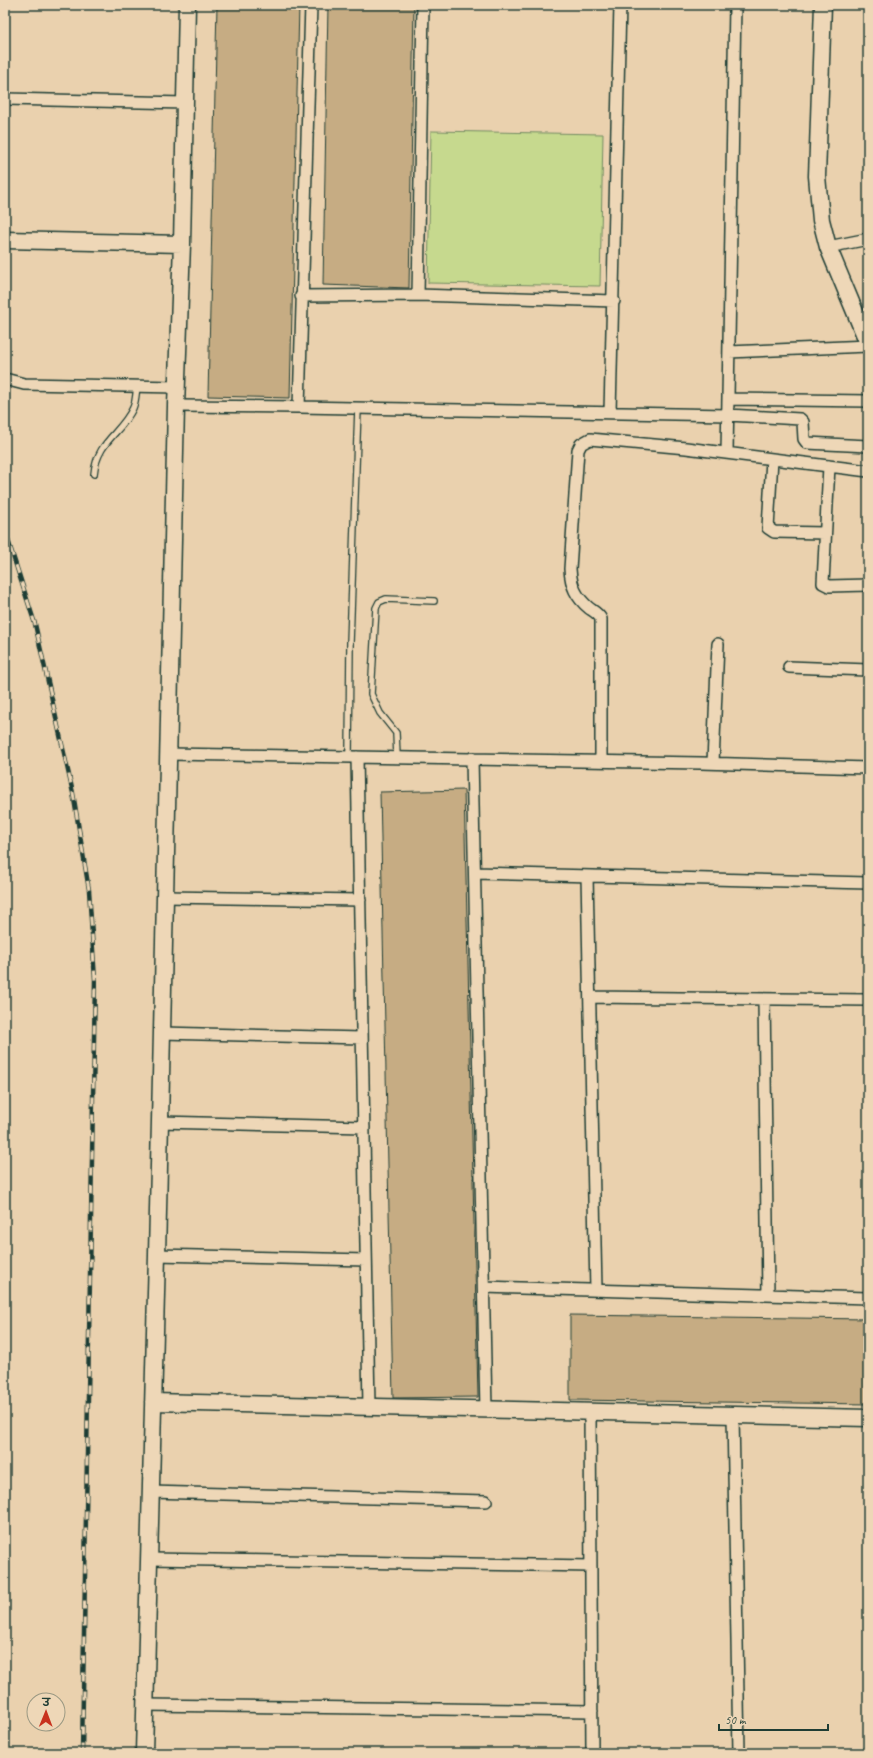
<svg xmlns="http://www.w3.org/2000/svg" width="873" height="1758" viewBox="0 0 873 1758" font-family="Caveat,'Playpen Sans Deva',sans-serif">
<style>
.green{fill:#c6d98e;stroke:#728b61}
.building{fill:#c6ac83;stroke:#1f3d34}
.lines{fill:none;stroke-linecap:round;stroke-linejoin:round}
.lane-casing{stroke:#1f3d34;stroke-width:8}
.street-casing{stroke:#1f3d34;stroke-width:14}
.secondary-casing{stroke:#1f3d34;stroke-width:19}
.lane{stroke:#eed7b7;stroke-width:5.5}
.street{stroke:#eed7b7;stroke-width:11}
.secondary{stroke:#eed7b7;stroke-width:16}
.rail-casing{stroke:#1f3d34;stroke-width:4.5}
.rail{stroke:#eed7b7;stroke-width:3;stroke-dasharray:9;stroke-linecap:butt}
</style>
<rect width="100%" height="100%" fill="#ead1ae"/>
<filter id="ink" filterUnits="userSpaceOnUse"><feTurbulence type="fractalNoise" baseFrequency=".025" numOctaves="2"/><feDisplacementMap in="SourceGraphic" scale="8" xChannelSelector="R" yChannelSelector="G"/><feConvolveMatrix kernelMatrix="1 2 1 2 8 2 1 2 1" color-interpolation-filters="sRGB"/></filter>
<g filter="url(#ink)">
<path class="green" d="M431 131 603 134 600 286 428 283Z"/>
<path class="building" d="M217 5H299L290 398 208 396Z
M328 5H414L409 288 323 285Z
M464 790 478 1397 393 1398 380 792Z
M570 1315 868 1319V1404L570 1400Z"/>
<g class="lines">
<g class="lane-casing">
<path id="lane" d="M94 474C97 441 121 434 133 408 136 401 136 393 137 386
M349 756 350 643 358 408
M397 757 396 733 380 713 371 694 376 608 379 602 386 599 434 601"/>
</g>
<g class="street-casing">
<path id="street" d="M5 99 185 103
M828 247 868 239
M418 295 423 5
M301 296 418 295 614 301
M729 352 868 346
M5 379 24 384 177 387
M728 399 868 401
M176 406 299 407 728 415 800 419 803 422 804 439 807 443 868 446
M299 407 311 5
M610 412 620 5
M727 453 735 5
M772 459 768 528 774 532 825 533
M829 466 823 583 829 586 868 585
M789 667 868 670
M168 754 701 763 868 768
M357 757 369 1407
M472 758 486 1410
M601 761V619C599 614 593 611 589 608 576 597 571 586 570 569L578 450 581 444 590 439 686 448 868 471
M713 763 718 644
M475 873 868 883
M587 876 596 1290
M165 897 360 900
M590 997 868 1000
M764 999 768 1295
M162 1033 362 1038
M160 1122 364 1127
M157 1255 366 1260
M484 1287 868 1298
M590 1412 592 1753
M733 1415 739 1753
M150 1492 486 1501
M149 1559 591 1566
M145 1705 592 1711"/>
</g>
<g class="secondary-casing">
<path id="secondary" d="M823 5 817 176 821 220 828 247 868 343
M5 240 182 244
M153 1402 868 1418
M144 1753 157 1255 176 406 182 244 187 5"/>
</g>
<use href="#lane" class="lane"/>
<use href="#street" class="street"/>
<use href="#secondary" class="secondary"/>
<g class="rail-casing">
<path id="rail" d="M5 531 35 624 73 793 89 890 95 980 82 1753"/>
</g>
<use href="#rail" class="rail"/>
</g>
</g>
<rect width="873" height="1758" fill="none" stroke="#eed7b7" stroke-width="20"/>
<rect x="10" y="10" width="853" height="1738" fill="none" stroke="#1f3d34" stroke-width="1.5" filter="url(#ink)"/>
<g transform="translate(46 1712) rotate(1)"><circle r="19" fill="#eed7b7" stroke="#9b9983"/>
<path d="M0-3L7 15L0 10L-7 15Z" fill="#c8321e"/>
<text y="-6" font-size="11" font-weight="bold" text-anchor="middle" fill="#1f3d34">उ</text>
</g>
<path d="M719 1724v6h109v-6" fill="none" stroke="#1f3d34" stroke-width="2"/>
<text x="725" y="1724" font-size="12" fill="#1f3d34" stroke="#eed7b7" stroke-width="3" paint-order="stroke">50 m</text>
</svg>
